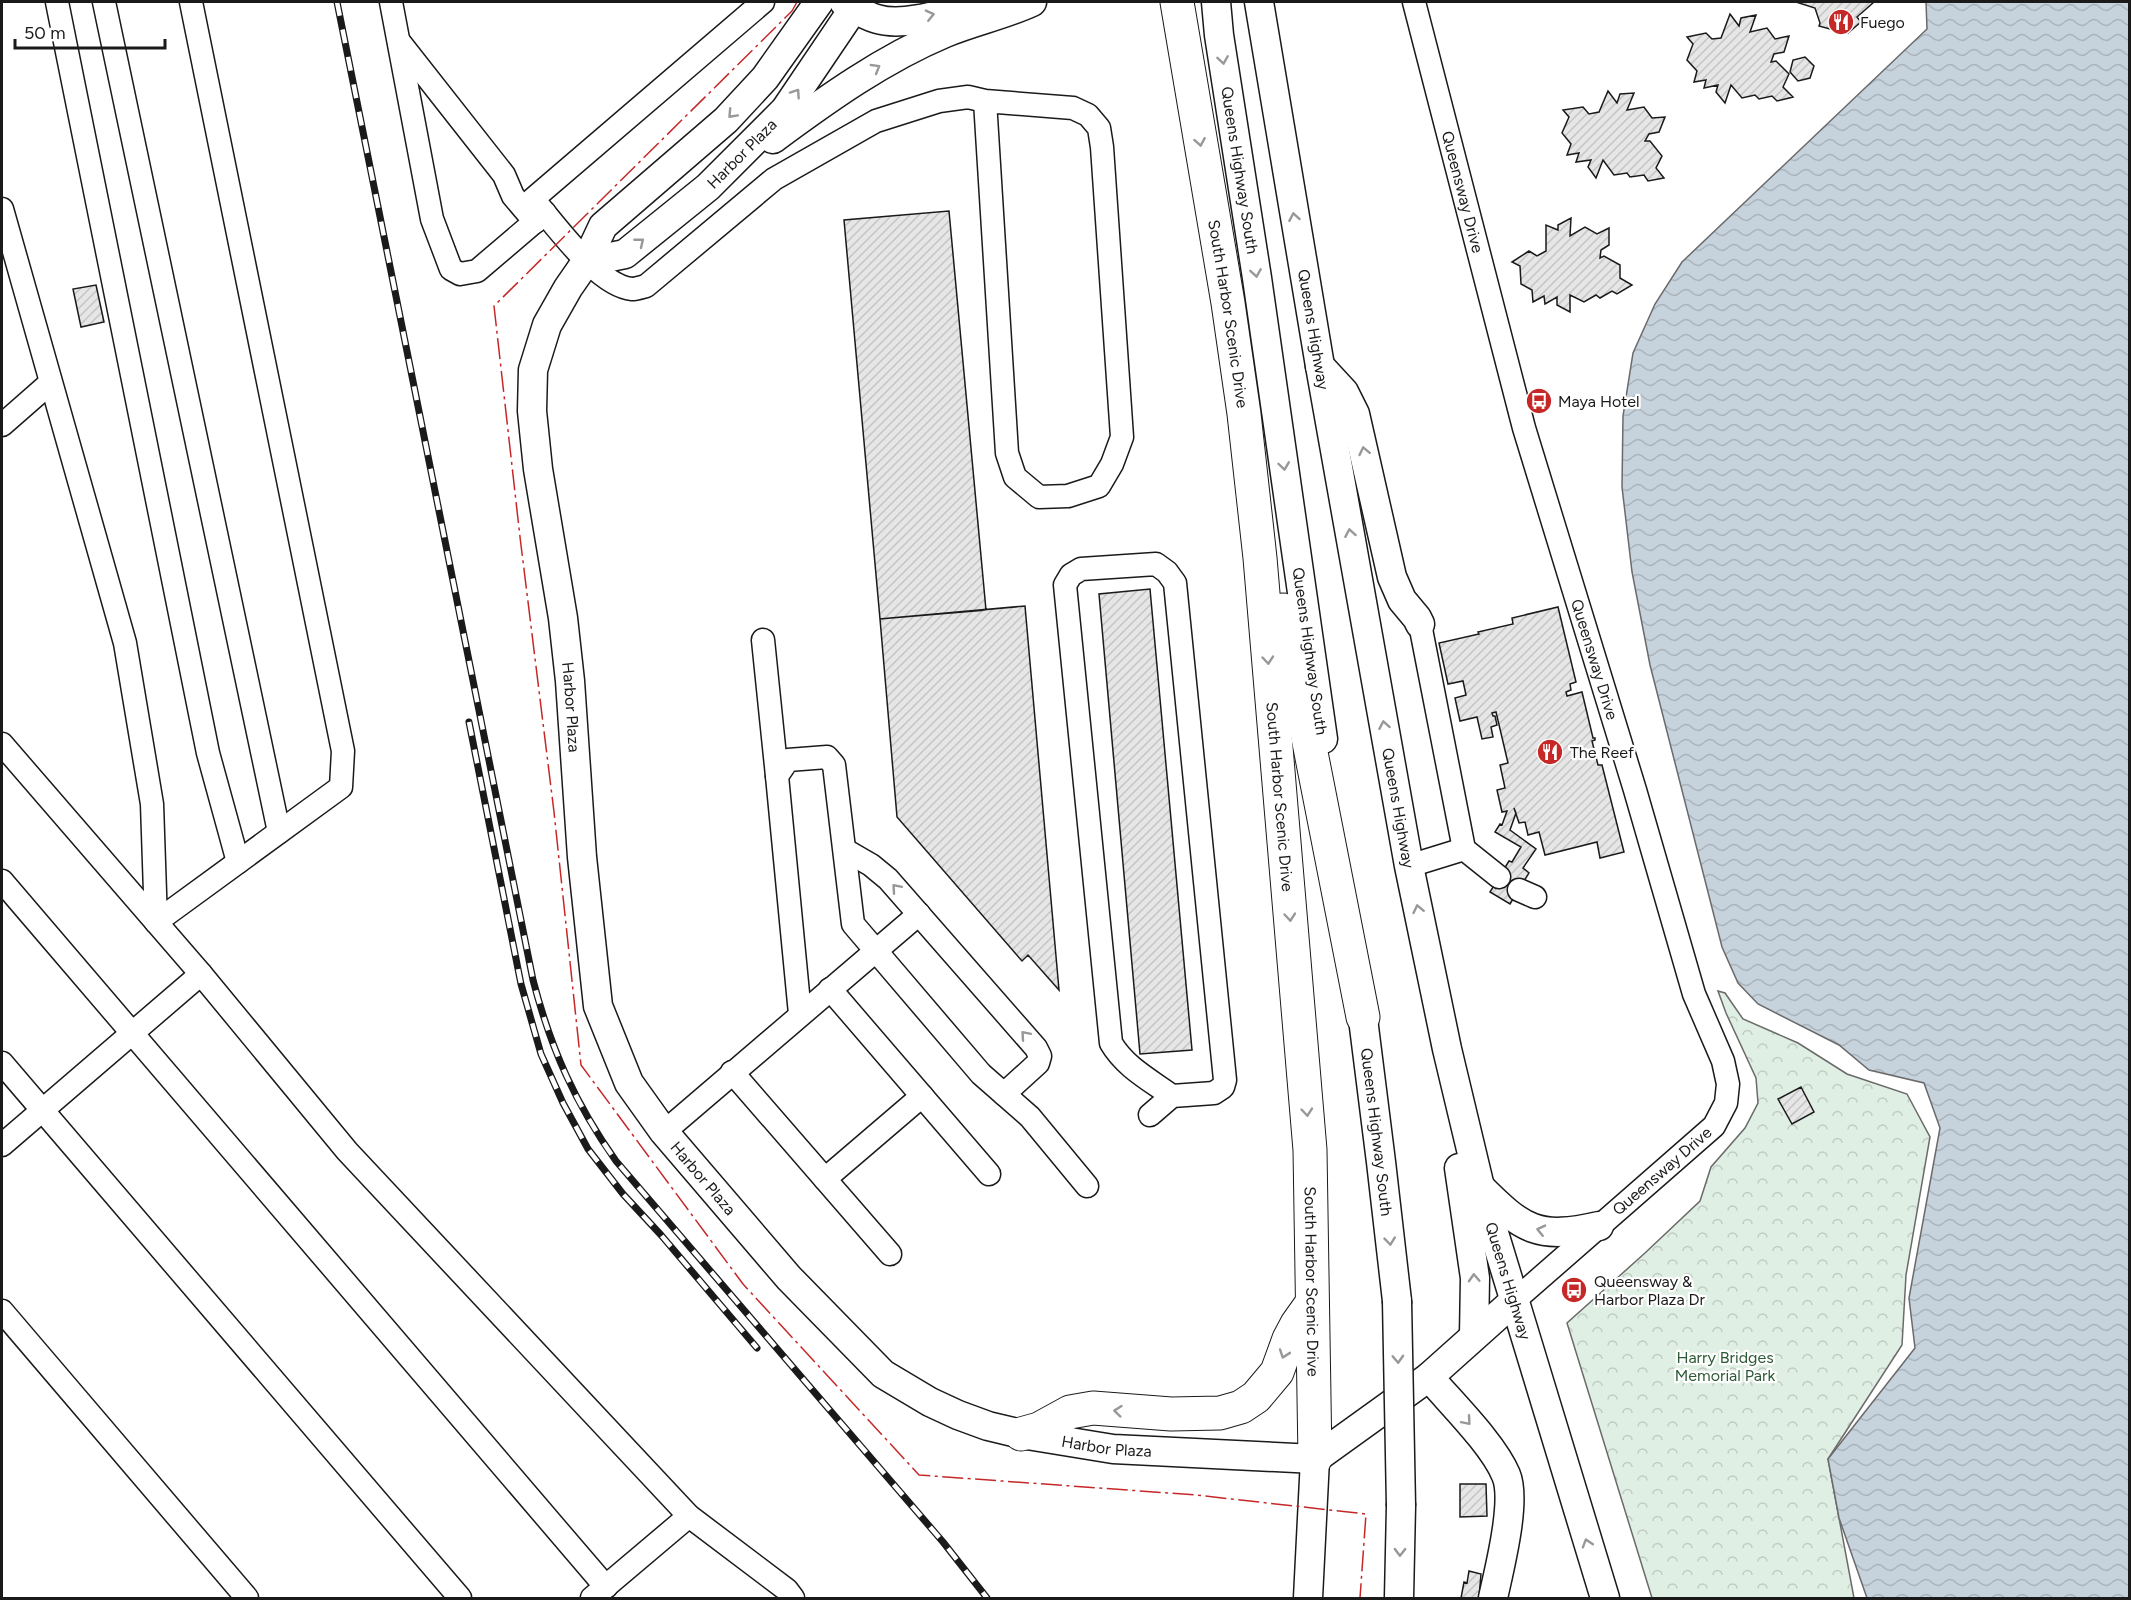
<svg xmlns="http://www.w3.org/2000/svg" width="2131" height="1600" viewBox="0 0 2131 1600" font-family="Figtree,sans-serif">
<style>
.forest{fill:url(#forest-crowns);stroke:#6a6a6a;stroke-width:1.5}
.water{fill:url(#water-waves);stroke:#6a6a6a;stroke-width:1.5}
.building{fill:url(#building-hatch);stroke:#1a1a1a;stroke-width:1.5}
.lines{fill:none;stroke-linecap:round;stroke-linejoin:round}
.minor-casing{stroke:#1a1a1a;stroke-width:25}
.major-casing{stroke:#1a1a1a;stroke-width:31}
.highway-casing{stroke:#1a1a1a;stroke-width:35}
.minor{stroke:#fff;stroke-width:22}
.major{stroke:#fff;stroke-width:28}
.highway{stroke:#fff;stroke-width:33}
.rail-casing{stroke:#1a1a1a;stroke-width:7}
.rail{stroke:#fff;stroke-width:4.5;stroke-dasharray:14;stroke-linecap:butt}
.major-bridge-casing{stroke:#1a1a1a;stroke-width:31;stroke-linecap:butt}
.major-bridge{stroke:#fff;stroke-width:28}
.power{stroke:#c62828;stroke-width:1.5;stroke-dasharray:21 4.5 3 4.5;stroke-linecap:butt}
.oneway{stroke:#989898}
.labels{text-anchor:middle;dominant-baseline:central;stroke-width:4.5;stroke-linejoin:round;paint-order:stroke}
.poi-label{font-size:16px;fill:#1a1a1a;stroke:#fff;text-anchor:start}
.street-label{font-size:16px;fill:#1a1a1a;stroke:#fff}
.park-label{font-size:16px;fill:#2b5a34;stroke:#fff}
</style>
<defs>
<pattern id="forest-crowns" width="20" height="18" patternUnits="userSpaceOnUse" patternTransform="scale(1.5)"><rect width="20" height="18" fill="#e0efe3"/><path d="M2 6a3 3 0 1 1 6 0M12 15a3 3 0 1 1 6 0" fill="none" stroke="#c0ccc2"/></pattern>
<pattern id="water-waves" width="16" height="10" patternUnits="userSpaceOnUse" patternTransform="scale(1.5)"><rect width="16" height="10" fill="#c6d2dc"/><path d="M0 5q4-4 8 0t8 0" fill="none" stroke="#aab4bc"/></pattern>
<pattern id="building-hatch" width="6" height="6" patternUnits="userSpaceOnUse" patternTransform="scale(1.5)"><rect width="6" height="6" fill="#e6e6e6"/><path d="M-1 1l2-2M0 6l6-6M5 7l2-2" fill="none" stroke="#c5c5c5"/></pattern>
</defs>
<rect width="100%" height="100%" fill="#fff"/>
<path class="forest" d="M1718 991 1725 993 1743 1019 1798 1043 1847 1074 1907 1094 1930 1137 1906 1275 1902 1345 1828 1459 1854 1598H1652L1567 1323 1645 1253 1700 1201 1711 1167 1745 1128 1758 1103 1756 1078 1726 1013Z"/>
<path class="water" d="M1926 2H2129V1598H1867L1839 1518 1828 1459 1915 1348 1909 1298 1940 1128 1924 1083 1869 1070 1839 1045 1758 1004 1738 983 1722 947 1650 665 1632 572 1622 487 1623 416 1633 353 1655 304 1682 262 1927 29Z"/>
<path class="building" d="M1796 2H1874L1857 17 1861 22 1848 33 1844 29 1841 32 1819 26 1820 23 1815 8Z
M1730 14 1739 26 1741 18 1756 15 1750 32 1767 28 1775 39 1789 36 1784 52 1774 54 1771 62 1776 61 1789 74 1783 87 1793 97 1777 101 1772 96 1759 99 1755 95 1742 98 1731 85 1725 103 1716 92 1718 85 1704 88 1706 80 1694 82 1697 71 1687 60 1693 44 1687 37 1706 33 1712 39 1721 38Z
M1805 57 1814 66 1810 78 1798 81 1790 72 1793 60Z
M1608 91 1617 103 1620 94 1634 93 1627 110 1644 107 1652 118 1665 117 1659 132 1649 134 1645 141H1650L1662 156 1656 168 1664 178 1648 181 1644 175 1630 177 1627 173 1614 175 1603 160 1596 178 1588 167 1591 160 1576 162 1579 153 1567 155 1571 144 1562 133 1569 117 1563 110 1583 107 1589 114 1599 112Z
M949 211 986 610 880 619 844 220Z
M1571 218 1570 236 1585 227 1597 234 1609 228V245L1601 250 1600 258 1604 256 1620 265V278L1632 285 1617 294 1612 291 1600 298 1596 295 1584 302 1570 295V312L1557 305V297L1545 304 1544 296 1533 302 1532 290 1521 284 1520 266 1512 262 1529 251 1537 256 1546 251V225L1558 230V225Z
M96 285 104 322 81 327 73 289Z
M1150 589 1192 1050 1140 1054 1099 594Z
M1025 606 1059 990 1028 955 1022 961 897 817 880 619Z
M1558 607 1576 682 1570 684 1571 690 1566 692 1567 696 1582 692 1593 738H1595V740L1592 741 1598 765H1602L1624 852 1600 858 1597 842 1545 855 1539 832 1528 835 1525 822 1519 823 1514 808 1516 813 1510 830 1536 849 1523 868 1529 873 1510 904 1490 892 1509 861 1512 862 1521 847 1495 832 1500 824 1502 825 1507 811 1502 812 1497 790 1505 788 1500 765 1508 763 1496 712 1492 713 1493 716H1495L1497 725 1491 727 1493 737 1482 739 1477 717 1460 721 1455 698 1466 695 1463 681 1448 684 1439 643 1479 634 1478 632 1513 624 1512 618Z
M1801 1087 1814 1112 1792 1124 1778 1099Z
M1460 1484H1486L1487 1516 1460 1517Z
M1469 1571 1481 1574 1479 1598H1461L1464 1582 1467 1583Z"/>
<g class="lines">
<g class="minor-casing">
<g id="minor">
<path d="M57 2 208 753 238 862"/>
<path d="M104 2 279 832"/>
<path d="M391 2 432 219 451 269 460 274 477 271 545 213"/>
<path d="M763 2 533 199C555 224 598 286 632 289 636 289 642 287 646 286L774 179 876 121 939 101 968 97 985 101 1073 108 1088 115 1099 128 1102 147 1122 437 1112 464 1099 486 1068 496 1039 497 1015 477 1007 453 985 101"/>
<path id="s1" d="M1414 2 1524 428 1635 790 1694 994 1723 1061 1728 1084 1726 1103 1714 1126 1514 1301"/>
<path d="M401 44 504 175 513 196 535 222"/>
<path d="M2 209 125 643 152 804 156 922"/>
<path d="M2 425 50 383"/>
<path d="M1420 624 1464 849 1499 877"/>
<path d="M763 640 777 776"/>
<path d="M2 744 201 974 347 1151 689 1516 787 1590 793 1598"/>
<path d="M845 850 871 865 888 879 1036 1048 1040 1056 1038 1063 1004 1094"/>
<path d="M1409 866 1464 849"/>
<path d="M2 881 606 1587"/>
<path d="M1519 890 1535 897"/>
<path d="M156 922 341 787 343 751 191 2"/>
<path d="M830 989 989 1174"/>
<path d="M800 1014 777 776 788 760 827 757 834 765 853 924 981 1074 1030 1117 1087 1186"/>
<path d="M2 1063 460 1598"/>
<path d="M732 1072 890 1254"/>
<path d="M1150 1115 1172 1096 1214 1093 1223 1087 1225 1080 1175 583 1167 572 1156 564 1081 569 1071 575 1065 585 1111 1043C1125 1067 1150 1080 1172 1096"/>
<path d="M664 1132 919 914"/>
<path d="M2 1145 201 974"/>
<path d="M825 1179 922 1096"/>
<path d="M2 1311 247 1598"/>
<path d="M592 1598 689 1516"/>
</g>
</g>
<g class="major-casing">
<g id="major">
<path id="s2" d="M819 2 765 78 726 120 603 226 586 262 568 288 547 325 533 370 532 411 538 469 563 618 570 681 582 857 598 1006 629 1083 664 1132 789 1278 883 1374 930 1402 958 1415 988 1426 1021 1434 1113 1449 1315 1459 1429 1377 1514 1301"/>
<path d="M844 2C854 8 865 16 877 19 906 28 953 10 982 3"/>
<path id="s3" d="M1216 2 1219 35 1257 278 1323 739"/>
<path id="s4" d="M1259 2 1320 366 1409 866 1447 1049 1480 1187 1605 1598"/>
<path d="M773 139C827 99 883 59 945 33 974 21 1004 15 1032 2"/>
<path id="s5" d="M586 262 625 254 708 187 785 110 858 2"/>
<path d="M1320 366 1344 392 1355 414 1392 577 1402 600 1417 618 1420 624"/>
<path id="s6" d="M1360 995 1381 1162 1397 1301"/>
<path d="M1459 1168 1475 1278 1474 1336"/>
<path d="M1480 1187C1523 1230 1538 1240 1599 1226"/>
<path d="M1429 1377C1452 1404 1493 1444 1506 1475 1517 1501 1499 1570 1493 1598"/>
<path d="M1308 1598 1315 1459"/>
<path d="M1399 1598 1401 1506"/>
</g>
</g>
<g class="highway-casing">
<g id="highway">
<path id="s7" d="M1177 2 1228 303 1244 414 1260 558 1310 1150 1315 1459"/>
<path d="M1283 610 1363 1017"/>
<path d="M1021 1434 1039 1429 1070 1412 1093 1408 1171 1414 1220 1413 1241 1407 1256 1397 1277 1372 1289 1339 1297 1324 1312 1303"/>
</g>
</g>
<use href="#minor" class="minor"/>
<use href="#major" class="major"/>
<use href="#highway" class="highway"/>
<g class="rail-casing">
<path id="rail" d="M337 2 533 980C551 1049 575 1103 616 1161L943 1542 987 1598
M469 722 521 984 541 1054 563 1103 588 1149 623 1194 661 1235 757 1348"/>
</g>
<use href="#rail" class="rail"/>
<g class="major-bridge-casing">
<path id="major-bridge" d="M1397 1301 1401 1506"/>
</g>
<use href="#major-bridge" class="major-bridge"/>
<path class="power" d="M797 2 792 11 494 306 520 537 554 812 581 1065 743 1284 919 1475 1196 1495 1366 1514 1360 1598"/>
</g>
<defs><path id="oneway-chevron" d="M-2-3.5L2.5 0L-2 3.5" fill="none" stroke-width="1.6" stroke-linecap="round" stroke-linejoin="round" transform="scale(1.5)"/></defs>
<g class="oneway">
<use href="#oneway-chevron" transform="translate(930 15) rotate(-13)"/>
<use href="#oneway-chevron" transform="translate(1223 60) rotate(81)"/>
<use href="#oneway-chevron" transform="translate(876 68) rotate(-30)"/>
<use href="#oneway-chevron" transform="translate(796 93) rotate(-56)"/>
<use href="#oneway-chevron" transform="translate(732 114) rotate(133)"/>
<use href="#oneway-chevron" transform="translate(1200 142) rotate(80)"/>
<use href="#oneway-chevron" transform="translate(1294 217) rotate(-100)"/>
<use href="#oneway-chevron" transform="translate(640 242) rotate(-39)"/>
<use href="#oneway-chevron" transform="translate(1256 273) rotate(81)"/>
<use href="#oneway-chevron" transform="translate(1364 451) rotate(-102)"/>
<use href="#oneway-chevron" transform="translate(1284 466) rotate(82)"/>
<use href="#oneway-chevron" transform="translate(1350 533) rotate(-100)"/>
<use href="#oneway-chevron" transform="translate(1268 660) rotate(85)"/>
<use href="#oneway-chevron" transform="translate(1384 725) rotate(-100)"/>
<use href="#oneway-chevron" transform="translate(896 888) rotate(-131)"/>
<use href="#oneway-chevron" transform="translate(1418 909) rotate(-102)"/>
<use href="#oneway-chevron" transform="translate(1290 917) rotate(85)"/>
<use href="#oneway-chevron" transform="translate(1025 1035) rotate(-131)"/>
<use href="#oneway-chevron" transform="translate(1307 1112) rotate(85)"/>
<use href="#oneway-chevron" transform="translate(1541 1230) rotate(-167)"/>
<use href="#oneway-chevron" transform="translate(1390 1241) rotate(84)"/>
<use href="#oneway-chevron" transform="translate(1474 1278) rotate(-93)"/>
<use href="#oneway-chevron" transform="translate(1284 1354) rotate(109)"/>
<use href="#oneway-chevron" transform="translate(1398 1359) rotate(88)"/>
<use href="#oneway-chevron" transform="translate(1118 1411) rotate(-174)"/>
<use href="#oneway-chevron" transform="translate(1467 1421) rotate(49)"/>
<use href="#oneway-chevron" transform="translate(1587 1543) rotate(-107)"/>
<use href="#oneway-chevron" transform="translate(1400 1552) rotate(91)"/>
</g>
<defs>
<g id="restaurant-disc" transform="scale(1.35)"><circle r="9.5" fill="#c62828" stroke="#fff"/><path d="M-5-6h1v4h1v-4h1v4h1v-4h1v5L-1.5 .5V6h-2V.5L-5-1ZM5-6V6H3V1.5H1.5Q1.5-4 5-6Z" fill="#fff"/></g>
<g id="bus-disc" transform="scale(1.35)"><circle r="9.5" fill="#c62828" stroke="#fff"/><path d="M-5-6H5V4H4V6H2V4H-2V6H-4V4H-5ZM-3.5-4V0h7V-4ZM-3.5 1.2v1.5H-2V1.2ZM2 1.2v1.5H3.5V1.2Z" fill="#fff"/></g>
</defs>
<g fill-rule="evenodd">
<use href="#restaurant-disc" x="1841" y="22"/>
<use href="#bus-disc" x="1539" y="401"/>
<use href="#restaurant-disc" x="1550" y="752"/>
<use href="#bus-disc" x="1574" y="1290"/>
</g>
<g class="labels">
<g class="poi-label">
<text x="1860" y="22">Fuego</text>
<text x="1558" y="401">Maya Hotel</text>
<text x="1570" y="752">The Reef</text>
<text x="1594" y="1281">Queensway &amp;<tspan x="1594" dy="18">Harbor Plaza Dr</tspan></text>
</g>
<g class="street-label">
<text stroke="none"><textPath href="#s5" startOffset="194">Harbor Plaza</textPath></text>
<text stroke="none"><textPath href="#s3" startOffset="170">Queens Highway South</textPath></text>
<text stroke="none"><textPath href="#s1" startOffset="196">Queensway Drive</textPath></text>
<text stroke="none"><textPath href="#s7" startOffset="316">South Harbor Scenic Drive</textPath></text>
<text stroke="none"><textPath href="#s4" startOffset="332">Queens Highway</textPath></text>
<text stroke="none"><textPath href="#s3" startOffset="656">Queens Highway South</textPath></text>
<text stroke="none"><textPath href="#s1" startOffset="682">Queensway Drive</textPath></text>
<text stroke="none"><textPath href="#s2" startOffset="814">Harbor Plaza</textPath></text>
<text stroke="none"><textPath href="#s7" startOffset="802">South Harbor Scenic Drive</textPath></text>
<text stroke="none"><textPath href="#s4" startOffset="818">Queens Highway</textPath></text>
<text stroke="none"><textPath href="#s6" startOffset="138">Queens Highway South</textPath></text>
<text transform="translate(1662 1171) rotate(-41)">Queensway Drive</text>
<text stroke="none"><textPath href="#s2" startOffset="1318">Harbor Plaza</textPath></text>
<text stroke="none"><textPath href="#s4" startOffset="1304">Queens Highway</textPath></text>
<text stroke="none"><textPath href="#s7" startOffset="1288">South Harbor Scenic Drive</textPath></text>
<text stroke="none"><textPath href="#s2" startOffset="1822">Harbor Plaza</textPath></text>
</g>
<g class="park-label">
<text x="1725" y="1357">Harry Bridges<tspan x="1725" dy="18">Memorial Park</tspan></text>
</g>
</g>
<rect width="2131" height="1600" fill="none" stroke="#1a1a1a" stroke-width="6"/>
<path d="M15 39v9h150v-9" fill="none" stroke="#1a1a1a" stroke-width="3"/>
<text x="24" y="39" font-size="18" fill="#1a1a1a" stroke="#ffffff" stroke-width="4.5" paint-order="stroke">50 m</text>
</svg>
